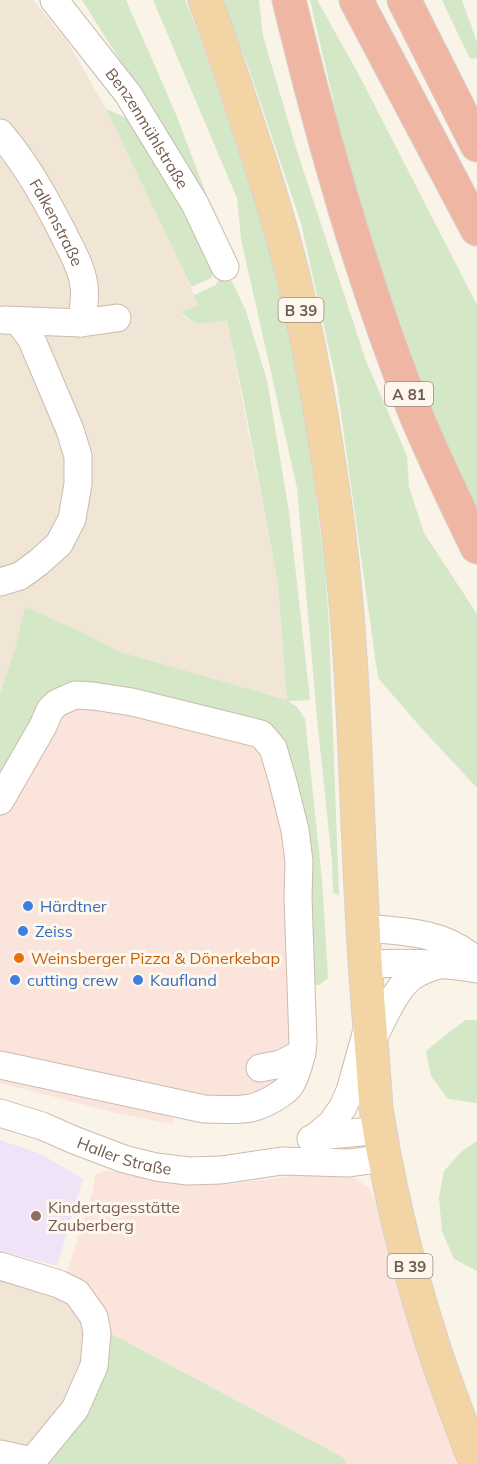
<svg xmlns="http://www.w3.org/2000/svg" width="477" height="1464" viewBox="0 0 477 1464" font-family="Mulish,sans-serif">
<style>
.residential{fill:#f1e5d6}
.commercial{fill:#fae4dc}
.education{fill:#f0e3f7}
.green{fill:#d4e7c6}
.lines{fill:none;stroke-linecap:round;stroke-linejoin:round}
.minor-casing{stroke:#cbbbae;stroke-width:29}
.major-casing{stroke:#d8d1cd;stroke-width:35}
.highway-casing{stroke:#d8d1cd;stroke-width:35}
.minor{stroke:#fff;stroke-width:27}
.major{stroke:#f3d5a5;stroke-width:33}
.highway{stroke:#efb6a3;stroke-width:33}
.shop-dot{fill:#3f7fe0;stroke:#fdf7ed;stroke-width:2}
.food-dot{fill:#e8710a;stroke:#fdf7ed;stroke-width:2}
.education-dot{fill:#8d6e63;stroke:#fdf7ed;stroke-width:2}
.labels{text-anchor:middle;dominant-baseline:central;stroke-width:6;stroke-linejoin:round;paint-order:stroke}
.shield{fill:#fdf7ed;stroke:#9c897d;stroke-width:1.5}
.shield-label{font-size:15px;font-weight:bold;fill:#725a4d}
.street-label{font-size:16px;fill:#725a4d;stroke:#fdf7ed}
.shop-label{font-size:16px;fill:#366cbe;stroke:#fdf7ed;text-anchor:start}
.food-label{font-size:16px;fill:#c56008;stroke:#fdf7ed;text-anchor:start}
.education-label{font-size:16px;fill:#785e54;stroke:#fdf7ed;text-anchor:start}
</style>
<rect width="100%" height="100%" fill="#faf3e7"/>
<path class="residential" d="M0 0H33L69 44 106 109 180 263 198 305 180 312 184 316 197 324 227 321 278 584 287 700 117 651 90 636 25 609 16 645 0 694Z
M0 1273 71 1297 89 1323 79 1422 0 1464Z"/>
<path class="commercial" d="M77 682 265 723 276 731 284 744 293 1094 175 1113 172 1124 112 1112 0 1083V787L48 696 62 684Z
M105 1171 120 1172 170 1184H226L321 1173 351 1176 368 1187 378 1204 391 1261 426 1375 453 1449 456 1464H347L344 1458 108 1332 105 1309 90 1290 66 1276 94 1187 95 1175Z"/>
<path class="education" d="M0 1140 41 1154 83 1179 57 1266 13 1254 10 1257 0 1253Z"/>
<path class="green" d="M82 0H126L175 112 207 196 191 180 123 65Z
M153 0H185L197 29 244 166 268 246 291 343 306 422 325 567 329 627 339 896 333 892 332 861 317 718 297 488 241 239 237 198Z
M223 0H259L263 36 296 148 366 361 407 456 409 487 424 533 477 614V788L424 731 378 678 337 385 301 223 249 69Z
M310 0H317L359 75 477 305V509L434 417 373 246 339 135 333 99Z
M442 0H462L477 42V58L473 59 469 57Z
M106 109 129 119 151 148 215 266 211 278 191 287 180 263Z
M225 267 246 311 267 380 289 512 310 700 288 701 297 707 305 719 322 879 328 978 319 985 307 984 284 744 276 731 265 723 77 682 62 684 48 696 0 787V694L16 645 25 607 90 636 117 651 287 700 278 584 244 402 227 321 197 324 180 312 198 305 194 295 216 285Z
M466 1020H477V1103L448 1099 431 1076 426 1051 452 1030Z
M477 1141V1271L454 1259 442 1231 439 1198 444 1171 462 1151Z
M108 1332 344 1458 347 1464H46Z"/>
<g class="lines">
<g class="minor-casing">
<g id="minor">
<path id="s1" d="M54 0 128 94 195 204 225 267"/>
<path id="s2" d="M0 133C25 162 44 196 62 231 70 248 82 267 84 286 86 298 83 311 81 323"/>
<path d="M4 320 81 323 117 318"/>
<path d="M0 582 20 576 39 562 59 544 72 519 78 484V456L70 430 31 338 18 321"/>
<path d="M0 801 43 726 50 710 57 703 75 695 93 696 132 702 261 734 273 748 283 782 295 830 299 861 298 897 303 1043C302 1055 297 1073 291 1084 285 1094 263 1105 251 1108 236 1111 219 1109 204 1109L0 1065"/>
<path d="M363 928C403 931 447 932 477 962"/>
<path d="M365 964C403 963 440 962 477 969"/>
<path d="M371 1042C383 1021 395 986 416 974 423 970 432 967 439 965"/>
<path d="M260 1068 281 1064 302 1053"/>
<path id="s3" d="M0 1113 42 1126 74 1140 124 1159 156 1167 188 1171 221 1170 282 1161 349 1163 385 1158"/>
<path d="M314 1138 331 1124 343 1107 350 1091 367 1030"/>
<path d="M311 1139 330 1135 380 1130"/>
<path d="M0 1266 59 1284 77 1293 94 1317 97 1333 94 1366 75 1409 30 1464"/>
<path d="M0 1454 32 1461"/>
</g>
</g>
<g class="major-casing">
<path id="major" d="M205 0C222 44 236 89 251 134 267 182 282 231 294 280 313 359 326 440 337 520 355 655 355 792 363 927 366 987 372 1048 376 1108 388 1186 407 1264 431 1339 444 1381 461 1423 476 1464"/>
</g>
<g class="highway-casing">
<path id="highway" d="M289 0C323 140 362 280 416 415 435 460 456 504 477 547
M356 0 477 229
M404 0 477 145"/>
</g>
<use href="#minor" class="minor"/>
<use href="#major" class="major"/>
<use href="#highway" class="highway"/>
</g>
<g class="shop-dot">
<circle cx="28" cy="906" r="6"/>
<circle cx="23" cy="931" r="6"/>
<circle cx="15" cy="980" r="6"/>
<circle cx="138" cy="980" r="6"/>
</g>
<circle class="food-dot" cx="19" cy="958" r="6"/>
<circle class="education-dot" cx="36" cy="1216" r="6"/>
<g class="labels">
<g class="shield">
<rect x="278.5" y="298" width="45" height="24" rx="4.5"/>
<rect x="385" y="382" width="48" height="24" rx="4.5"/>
<rect x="387.5" y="1254" width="45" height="24" rx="4.5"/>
</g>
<g class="shield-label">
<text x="301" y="310">B 39</text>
<text x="409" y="394">A 81</text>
<text x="410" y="1266">B 39</text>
</g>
<g class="street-label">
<text stroke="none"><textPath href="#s1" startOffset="159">Benzenmühlstraße</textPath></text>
<text stroke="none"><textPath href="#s2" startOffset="106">Falkenstraße</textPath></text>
<text stroke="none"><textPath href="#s3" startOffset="132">Haller Straße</textPath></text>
</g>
<g class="shop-label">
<text x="40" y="906">Härdtner</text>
<text x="35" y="931">Zeiss</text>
<text x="27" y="980">cutting crew</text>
<text x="150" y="980">Kaufland</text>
</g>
<g class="food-label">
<text x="31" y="958">Weinsberger Pizza &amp; Dönerkebap</text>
</g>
<g class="education-label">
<text x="48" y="1207">Kindertagesstätte<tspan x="48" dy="18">Zauberberg</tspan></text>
</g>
</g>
</svg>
